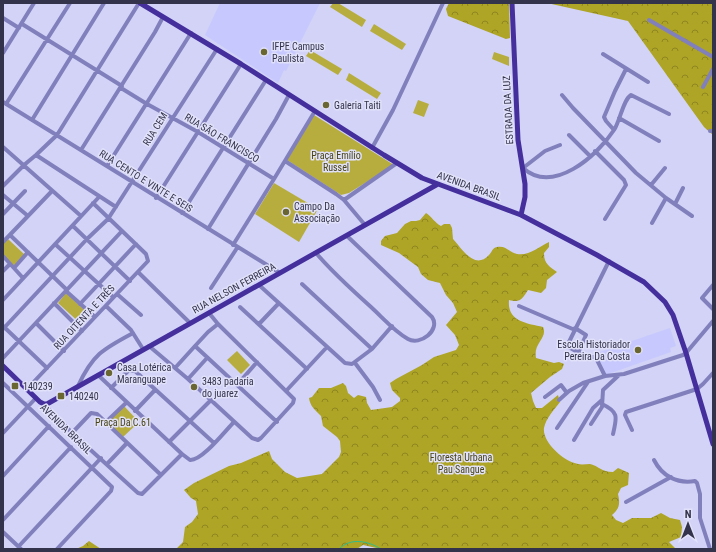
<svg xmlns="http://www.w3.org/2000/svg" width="716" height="552" viewBox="0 0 716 552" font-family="'Roboto Condensed',sans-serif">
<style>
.built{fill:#c7c8fd}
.forest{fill:url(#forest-crowns)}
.green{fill:#b7ad3f}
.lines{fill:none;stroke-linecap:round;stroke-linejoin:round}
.stream{stroke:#2ebd8c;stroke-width:1}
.minor{stroke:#8280bc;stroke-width:4}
.major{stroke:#442f9d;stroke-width:5}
.poi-dot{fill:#6a6632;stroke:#e1e1fa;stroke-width:1.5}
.labels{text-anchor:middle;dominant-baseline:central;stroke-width:3;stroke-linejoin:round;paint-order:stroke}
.poi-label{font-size:10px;fill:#33334b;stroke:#e1e1fa;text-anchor:start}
.street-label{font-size:10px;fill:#33334b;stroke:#e1e1fa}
.park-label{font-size:10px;fill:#484413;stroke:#e1e1fa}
</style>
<defs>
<pattern id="forest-crowns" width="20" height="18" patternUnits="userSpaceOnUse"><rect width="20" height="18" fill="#aea425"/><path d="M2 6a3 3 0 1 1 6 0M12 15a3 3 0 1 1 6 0" fill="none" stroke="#8e8622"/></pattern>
</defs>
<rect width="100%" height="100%" fill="#d2d3f7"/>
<path class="built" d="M220 3H320L286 71 284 70 278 83 205 35Z
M670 328 676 346 670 348 671 352 605 375 602 372 594 354Z"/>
<path class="forest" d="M449 3H509L510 38 506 39 448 16 446 9Z
M547 3H713V135L704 127 628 21Z
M426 213C432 217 435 223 441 226L444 224H450L452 228 453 239C461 247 474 271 489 255 492 252 492 248 497 247 506 245 510 253 517 254 529 256 539 247 549 242V247L544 253C544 264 549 266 557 272L547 280 546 288 541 293 528 290C522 299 521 303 509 300 507 322 527 323 543 327 548 338 533 343 536 358L554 363 559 362 564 364 562 369 550 377 531 393 533 401 536 408H542L558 395 560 402C554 410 546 418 544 428 542 442 564 462 578 464 582 465 586 464 590 464 599 466 601 472 613 472L618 468 629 473 628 485 621 488 618 494C620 503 620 508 612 515L616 520 623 523 632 518H651L661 513 670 518 680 520 682 527 681 537 669 542 676 549H381L363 545 357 549H176L183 542 185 527 192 522 198 514 196 501 191 498 184 490 194 483 229 466 241 463 269 451 272 459 285 472 297 478 322 474 339 457 341 452 340 441 337 437 323 426 321 416C315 410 310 406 309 398L312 397 319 388H331L343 383 346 386 348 393 354 398 358 395 366 397 367 403 371 410 392 407 400 401V398L392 390 390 383 396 379 422 365 434 357 456 350 459 345 455 335 446 325 457 312 453 303 446 295 440 283 428 280 421 274 418 267 399 253 381 245V241L385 236 397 233 405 224 411 221H416L420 220Z
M89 541 101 549H76L83 546Z"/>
<path class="green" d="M333 3H338L366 20 362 27 330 7Z
M374 24 406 44 402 50 370 31Z
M310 50 342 69 338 75 306 56Z
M494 52 509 57V66L492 59Z
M349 73 381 93 377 99 346 80Z
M418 100 429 104 424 117 413 113Z
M314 115 394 165 349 193 341 195 287 160Z
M274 183 318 209 299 242 255 214Z
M8 239 25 255 14 267 3 255V244Z
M66 293 91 316 82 325 58 303Z
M237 351 250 365 241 374 227 360Z
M124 406 139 422 123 437 107 422Z"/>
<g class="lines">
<path class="stream" d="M339 549C351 537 368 541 381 549"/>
<path class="minor" d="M3 18 19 28
M649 20 713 57
M22 24 122 86
M3 53 34 3
M603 54 648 82
M703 87 713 69
M121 88 147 104 198 132 274 179
M562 95 573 108 636 173 666 198 692 216
M3 102 280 273
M6 104 70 3
M619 118 659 141
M32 120 104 3
M614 130 606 121 604 117 615 91 626 69
M710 131H713
M569 135 590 156
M560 145 545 151 523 168C553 195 597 156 614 130 620 121 623 100 631 95L669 114
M3 147 81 216
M372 148 393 110 443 3
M81 150 155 32 163 17
M595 151 624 180 626 185 605 219
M36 155 116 207
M285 161 336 194 344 200 365 225
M107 166 191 33
M651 185 665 168
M3 186 24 165 36 155 57 135 139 3
M3 195 28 216
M156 198 241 64
M344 200 397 163
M675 204 683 188
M182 213 266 80
M3 214 25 191
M652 223 666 198
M73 226 130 281
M208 229 276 119 289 95
M10 235 67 290
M3 242 52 191
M55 244 113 297
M233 245 274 179 315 111
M316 253C333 273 352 290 371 307 383 318 394 331 408 339 420 346 441 330 432 317L347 236
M3 256 23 278
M14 268 28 252
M3 271 10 264
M138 272 190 323
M302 284 372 349
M259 285 345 363 352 364 372 349 392 326
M713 285 702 298 713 309
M211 288 237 248
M66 291 95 317
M117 294 141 315
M3 300 99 197
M54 303 82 331
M80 304 136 244
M106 306 131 330 143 349
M519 306 575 330
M240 307 307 369
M36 323 64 351
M218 324 208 332 195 346 277 422
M259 324 279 303
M3 326 47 368
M575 328 586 335 578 353
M3 329 87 239 108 219 217 49
M149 346 188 379 252 438 258 440 261 438 293 403 294 399 218 324 209 313
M3 358 122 231
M355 363 373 387 380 400
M175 368 195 346
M98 375 182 454 190 460C202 461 225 431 234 422
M605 376 596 358 594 357H586L567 346 609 261
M188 379 207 358
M3 383 112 487 111 491 57 549
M237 385 257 362
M78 386C93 354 103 349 133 333
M111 388 129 370 135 371 214 443
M27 389 148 261 146 254 93 203
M286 391 327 347
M545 397 561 385 567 393
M559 400 569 391 583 383 605 376 624 374 683 355 686 353 713 321
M44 404 72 433 138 493 142 494 182 454
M602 404C619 412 617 417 613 434
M135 411 155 390
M106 422 126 403
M591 424 602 407 603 390 618 376
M557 428 588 382
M632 430 625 415 626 412 697 389 703 384 713 373
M3 433 36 398
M72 433 91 413 97 414 161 475
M574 440 593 408 602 400
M169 442 211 400
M654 460C662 476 677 484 695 481L697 483 700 494V518L710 549
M107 464 127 443
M3 476 49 426
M626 502 671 477
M3 520 71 447
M3 532 21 549
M19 546 101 458"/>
<path class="major" d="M140 3 241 64 384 155 422 178 521 215 597 255 644 282 665 302 673 315 686 353 713 444
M512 3 518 140 525 184V197L521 215
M3 366 40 402 44 404H47L438 184"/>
</g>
<g class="poi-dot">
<circle cx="264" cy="52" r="4"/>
<circle cx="326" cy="105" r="4"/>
<circle cx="286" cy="212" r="4"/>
<circle cx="638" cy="350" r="4"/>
<circle cx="109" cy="373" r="4"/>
<rect x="11" y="382" width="8" height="8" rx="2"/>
<circle cx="194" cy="387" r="4"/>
<rect x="57" y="392" width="8" height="8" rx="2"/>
</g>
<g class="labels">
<g class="poi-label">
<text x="272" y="46">IFPE Campus<tspan x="272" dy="12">Paulista</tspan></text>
<text x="334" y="105">Galeria Taiti</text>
<text x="294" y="206">Campo Da<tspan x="294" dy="12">Associação</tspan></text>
<text x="630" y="344" text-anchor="end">Escola Historiador<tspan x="630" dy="12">Pereira Da Costa</tspan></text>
<text x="117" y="367">Casa Lotérica<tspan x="117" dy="12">Maranguape</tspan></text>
<text x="202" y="381">3483 padaria<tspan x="202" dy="12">do juarez</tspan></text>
<text x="23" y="386">140239</text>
<text x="69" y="396">140240</text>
</g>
<g class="street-label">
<text transform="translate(508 110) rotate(-93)">ESTRADA DA LUZ</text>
<text transform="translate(155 129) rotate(-58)">RUA CEM</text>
<text transform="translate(222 138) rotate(31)">RUA SÃO FRANCISCO</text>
<text transform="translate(146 181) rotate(32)">RUA CENTO E VINTE E SEIS</text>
<text transform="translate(469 186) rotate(20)">AVENIDA BRASIL</text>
<text transform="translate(234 288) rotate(-29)">RUA NELSON FERREIRA</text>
<text transform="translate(84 317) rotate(-47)">RUA OITENTA E TRÊS</text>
<text transform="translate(66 429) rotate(44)">AVENIDA BRASIL</text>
</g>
<g class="park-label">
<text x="336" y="155">Praça Emílio<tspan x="336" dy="12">Russel</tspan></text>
<text x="123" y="422">Praça Da C.61</text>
<text x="461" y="457">Floresta Urbana<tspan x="461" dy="12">Pau Sangue</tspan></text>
</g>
</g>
<rect width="716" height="552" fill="none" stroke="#33334b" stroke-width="8"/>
<g transform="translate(688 524)" stroke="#e1e1fa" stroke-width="3" paint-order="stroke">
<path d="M0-3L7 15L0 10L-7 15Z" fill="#33334b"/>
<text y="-6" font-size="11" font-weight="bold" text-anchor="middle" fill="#33334b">N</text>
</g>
</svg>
